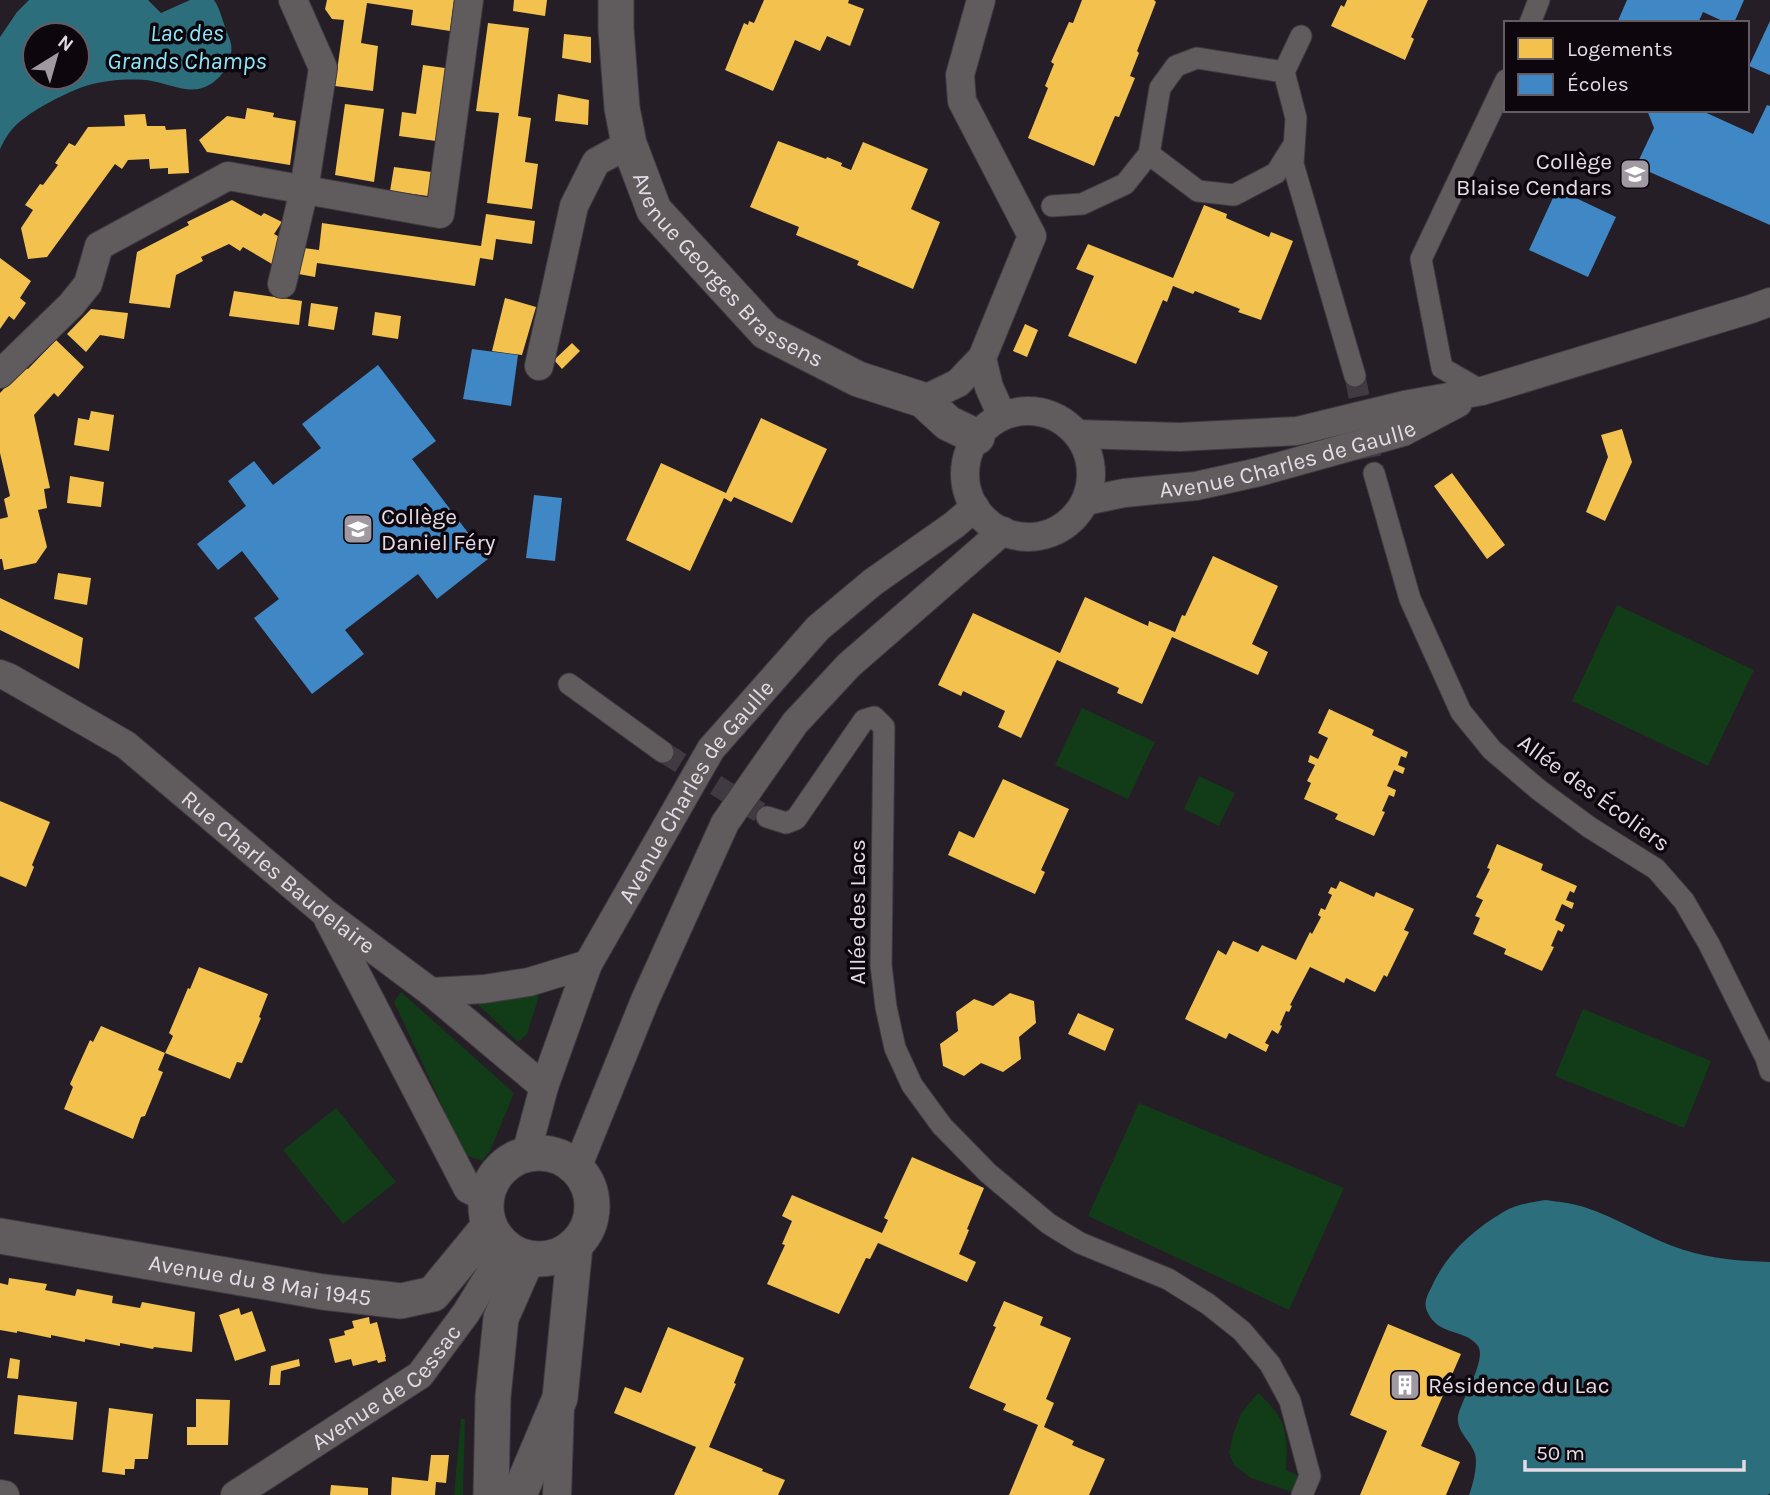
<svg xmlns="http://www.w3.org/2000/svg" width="1770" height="1495" viewBox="0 0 1770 1495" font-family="Karla,sans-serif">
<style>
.green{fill:#123b18}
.water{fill:#2c6e7b;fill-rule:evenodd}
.homes{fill:#f2c14e}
.schools{fill:#3f88c5}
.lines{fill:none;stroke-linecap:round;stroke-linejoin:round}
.pedestrian-tunnel{stroke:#423a43;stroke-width:21;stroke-dasharray:21 10;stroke-linecap:butt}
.pedestrian-casing{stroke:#3f3940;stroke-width:23}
.minor-casing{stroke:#3f3940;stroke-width:30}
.tertiary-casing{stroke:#3f3940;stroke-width:37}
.pedestrian{stroke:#605b5c;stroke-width:21}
.minor{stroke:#605b5c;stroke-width:28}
.tertiary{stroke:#605b5c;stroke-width:35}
.labels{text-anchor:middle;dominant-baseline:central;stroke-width:7;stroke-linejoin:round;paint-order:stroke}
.poi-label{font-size:23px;fill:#e4dbe5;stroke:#0d070d;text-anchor:start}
.street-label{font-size:23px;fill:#e4dbe5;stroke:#0d070d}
.water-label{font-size:24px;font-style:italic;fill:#8be8f9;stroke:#0d070d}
</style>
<rect width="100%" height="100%" fill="#251e26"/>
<path class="green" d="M1617 605 1754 670 1708 766 1572 701Z
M1082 708 1155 742 1128 799 1055 765Z
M1199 776 1235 793 1219 826 1184 809Z
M533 991 539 996 527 1034 518 1042 474 1001Z
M401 992 514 1093 490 1151 482 1161 465 1155 394 1002Z
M1583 1009 1711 1061 1684 1128 1555 1076Z
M1139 1103 1344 1188 1289 1310 1088 1216Z
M336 1108 396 1182 343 1224 283 1150Z
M1258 1393C1287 1419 1288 1432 1286 1470L1299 1476 1292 1492 1251 1478 1234 1465 1229 1453 1233 1435 1241 1413Z
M461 1419H465L463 1495H454Z"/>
<path class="water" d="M29 0H148L161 13 190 0H214C219 7 221 15 224 24 226 31 230 38 231 44 234 62 220 81 205 87 188 94 169 84 152 81 135 78 106 80 89 85 68 91 30 111 15 126 8 133 4 141 0 149V37L17 12ZM35 35H77V77H35Z
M1546 1200C1559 1202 1571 1203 1584 1207 1618 1218 1649 1239 1684 1250 1712 1259 1741 1261 1770 1262V1493L1768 1495H1469C1473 1485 1478 1464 1475 1454 1471 1440 1456 1432 1458 1416 1462 1398 1487 1360 1478 1346 1465 1328 1438 1337 1427 1311 1423 1302 1428 1294 1432 1286 1447 1253 1474 1229 1505 1211 1517 1204 1533 1202 1546 1200Z"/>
<path class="homes" d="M327 0H454L450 31 411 25 413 10 367 3 361 43 378 46 373 91 335 86 344 20 332 19 325 9Z
M514 0H547L545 16 513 11Z
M764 0H849L848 3 864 9 850 46 827 36 820 51 795 40 773 91 725 70 744 23 748 25 749 21 754 23Z
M1082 0H1154L1156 2 1137 51 1139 53 1130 76 1135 78 1119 117 1115 116 1094 166 1028 138 1048 88 1045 86 1054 64 1051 62 1069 22 1073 23Z
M1347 0H1428L1411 37 1414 39 1405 60 1331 26 1341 5 1344 7Z
M488 23 529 28 518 116 531 118 525 162 538 164 532 209 487 203 499 113 476 111Z
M564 34 591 37V63L562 58Z
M423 65 445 68 436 141 399 136 402 112 416 114Z
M558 94 589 100 588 125 555 121Z
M345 104 384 109 374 182 335 175Z
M247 108 274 113 273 117 296 121 290 165 207 152 199 140 227 116 245 119Z
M145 114 147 126H165L166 130 186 129 189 173 168 174V168L150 169 149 159 128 160 122 169 115 164 47 257 28 259 21 228 33 210 25 205 40 184 43 185 58 165 55 163 69 143 75 146 88 127 125 126 124 115Z
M778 141 826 159 827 157 842 163 841 166 851 170 863 142 928 169 911 209 940 222 913 289 857 265 859 261 796 235 799 227 750 207Z
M394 167 431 172 428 196 390 191Z
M232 200 261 216 264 213 282 222 274 234 285 240 272 264 243 247 240 251 229 244 201 257 203 261 176 275 170 308 129 303 137 252 189 225 187 222Z
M1204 205 1227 214 1226 218 1269 237 1271 232 1293 241 1261 320 1238 312 1240 309 1195 291 1193 294 1173 286 1167 302 1163 300 1136 364 1068 336 1094 276 1076 269 1088 244 1173 278Z
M486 214 535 221 532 244 496 239 493 260 480 258 475 286 317 263 315 277 293 273 296 247 319 250 322 223 481 246Z
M0 258 31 281 20 298 26 303 14 320 9 316 0 329Z
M234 291 302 301 299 325 229 316Z
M505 298 536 307 522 355 492 351Z
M311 303 338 307 334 330 308 326Z
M91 309 128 313 124 339 100 335 86 352 67 334Z
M375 312 401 316 398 339 372 335Z
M1025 324 1038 330 1027 357 1013 351Z
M56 340 84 367 58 397 54 393 34 415 50 488 44 489 47 508 38 510 47 547 36 563 4 570 2 559H0V519L8 517 4 499 10 496 0 453V393L24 367 28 369Z
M572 343 580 351 562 369 554 360Z
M91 411 114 415 109 451 74 445 78 418 89 420Z
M761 418 827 449 792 523 734 497 731 502 724 498 690 571 626 540 661 463 726 493Z
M1622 429 1632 462 1605 521 1586 512 1608 457 1601 435Z
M1452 473 1505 545 1487 559 1434 486Z
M70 476 104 482 101 507 67 503Z
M1213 556 1278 586 1252 644 1268 652 1258 675 1172 637 1142 704 1117 693 1119 688 1057 660 1021 738 998 727 1005 711 963 691 961 696 938 685 973 613 1060 653 1085 597 1148 626 1149 621 1175 632 1182 615 1185 616Z
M58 573 91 578 87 605 54 599Z
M0 598 83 638 79 669 0 630Z
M1329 709 1374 730 1372 735 1408 752 1406 758 1401 756 1398 765 1405 768 1403 774 1394 770 1387 786 1396 790 1394 797 1389 795 1382 811 1385 812 1374 836 1335 819 1338 814 1304 799 1311 783 1307 781 1315 765 1308 762 1310 755 1318 759 1328 738 1318 733Z
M1003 779 1069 809 1041 870 1045 872 1035 894 948 855 959 831 974 838Z
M0 801 50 822 32 865 34 867 26 887 0 876Z
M1497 844 1543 864 1541 870 1577 886 1574 893 1570 891 1566 900 1574 903 1572 909 1562 904 1555 920 1565 925 1562 932 1558 930 1551 946 1554 947 1542 971 1504 954 1506 949 1473 934 1480 918 1475 916 1483 900 1476 897 1490 869 1487 868Z
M1340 881 1374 897 1376 892 1414 909 1404 930 1409 932 1387 977 1384 975 1375 992 1346 978 1344 983 1310 967 1290 1005 1292 1006 1289 1012 1286 1011 1280 1025 1282 1026 1278 1034 1272 1030 1265 1043 1269 1045 1266 1052 1229 1033 1226 1039 1185 1019 1218 950 1226 955 1233 941 1258 952 1262 945 1296 960 1310 932 1312 934 1321 917 1318 915 1321 908 1325 910 1332 895 1328 893 1331 887 1336 889Z
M199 967 268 994 259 1017 261 1018 242 1063 237 1062 230 1079 165 1053 173 1036 169 1033 188 988 190 989Z
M1010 993 1034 1001 1036 1023 1019 1037 1021 1059 1003 1072 981 1063 964 1076 943 1066 940 1044 958 1031 956 1012 974 999 993 1006Z
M1078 1013 1114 1029 1105 1051 1068 1034Z
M101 1026 165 1053 158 1070 163 1072 145 1116 141 1117 133 1139 64 1109 73 1087 70 1084 90 1040 93 1042Z
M912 1157 984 1188 967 1229 969 1230 959 1254 976 1262 967 1282 878 1243 870 1259 866 1258 839 1314 767 1284 785 1245 782 1244 792 1221 782 1216 792 1195 882 1233 888 1220 884 1218Z
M9 1278 47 1284 45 1290 75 1296 77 1289 113 1296 112 1303 140 1308 142 1302 195 1312 192 1352 154 1347 153 1349 120 1343V1346L85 1339V1342L51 1335V1338L17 1331V1333L0 1330V1283L8 1285Z
M1004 1301 1043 1317 1040 1325 1071 1338 1046 1399 1054 1403 1044 1427 1074 1441 1072 1445 1105 1459 1089 1495H1009L1038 1425 1003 1410 1006 1404 969 1388 996 1327 993 1326Z
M239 1308 241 1315 252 1311 266 1351 235 1361 219 1315Z
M369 1317 370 1324 377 1322 386 1357H385L386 1361 378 1363 377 1360 353 1366 351 1359 335 1363 329 1339 345 1335 344 1331 354 1328 352 1321Z
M1388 1324 1461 1354 1421 1446 1460 1462 1446 1495H1360L1387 1431 1350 1415Z
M668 1327 744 1358 734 1383 736 1384 709 1447 763 1469 762 1471 785 1480 778 1495H674L696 1447 614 1413 625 1387 641 1393Z
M10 1358 20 1360 18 1379 7 1378Z
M299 1359 300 1366 281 1371 280 1385H269L271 1366Z
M18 1395 77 1402 73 1440 14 1434Z
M196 1399 230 1400 228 1445H187V1427H196Z
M109 1408 153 1414 148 1459H135L134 1469H125V1475L102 1472Z
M431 1455H449L446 1483 436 1482 435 1495H391L392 1477 428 1481Z
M331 1485 368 1488V1495H330Z"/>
<path class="schools" d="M1627 0H1744L1734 23H1727L1703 12 1698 23H1617Z
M1770 21V75L1749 66Z
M1767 105 1770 106V225L1636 166 1654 128 1647 110H1700L1753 134Z
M1557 189 1616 217 1588 277 1529 250Z
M472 349 518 355 511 406 463 399Z
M378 365 436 441 412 459 488 559 437 599 418 574 345 630 364 654 312 694 254 618 279 599 242 551 218 570 197 544 246 506 228 481 254 461 273 485 321 448 302 424Z
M534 495 562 498 555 561 526 558Z"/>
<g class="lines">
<path class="pedestrian-tunnel" d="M1355 376 1374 473
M663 752 767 817"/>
<g class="pedestrian-casing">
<path id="pedestrian" d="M1530 23 1539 0
M1284 72 1296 118 1293 164 1355 376
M1149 154 1198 191 1234 195 1276 173 1293 146
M1052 206 1082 204 1125 184 1149 154 1160 88 1176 66 1197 58 1284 72 1301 36
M1482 391 1442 368 1421 259 1506 80
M1374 473 1410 599 1461 712 1492 750 1539 790 1589 827 1656 869 1684 901 1709 944 1766 1058 1770 1071
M569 684 663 752
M767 817 786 823 796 819 864 720 874 717 884 727 881 965 886 1007 895 1048 912 1085 942 1126 988 1173 1049 1224 1080 1243 1168 1279 1208 1304 1242 1331 1270 1364 1290 1401 1310 1476 1302 1495"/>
</g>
<g class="minor-casing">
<g id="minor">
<path d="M981 0 960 75 962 101 1032 236 982 358 989 387 1002 416"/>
<path d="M282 284 304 190 323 68 293 0"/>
<path d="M539 366 574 206 596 162 629 144"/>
<path d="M0 374 71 305 88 284 99 246 228 176 440 214 469 0"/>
<path d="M923 400 958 383 982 358"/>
<circle cx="1028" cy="474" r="63"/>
<path d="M1077 434 1180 437 1297 431 1404 405 1482 391 1751 309 1770 302"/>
<path id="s1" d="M1086 501 1124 493 1196 486 1259 472 1403 432 1458 403"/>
<path id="s2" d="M0 674 8 677 126 745 325 913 431 992 544 1087"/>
<path d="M328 919 468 1189 486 1198"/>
<path d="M431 992 484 989 529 982 588 964"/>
<path id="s3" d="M526 1154 544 1087 588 964 711 749 818 628 873 582 954 525 975 507"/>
<path d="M577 1168 645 1000 725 823 795 723 849 665 1003 531"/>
<path d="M0 1494 5 1495"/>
<path id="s4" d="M235 1495 420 1375 466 1313 506 1248"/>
<path d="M557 1495 560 1407"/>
</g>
</g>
<g class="tertiary-casing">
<g id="tertiary">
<path id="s5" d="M616 0V29L622 108 629 144 654 210 766 332 858 379 923 400 948 423 977 437"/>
<circle cx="539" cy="1206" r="53"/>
<path id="s6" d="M0 1236 323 1292 401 1301 433 1294 489 1226"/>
<path d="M491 1495 493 1397 501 1318 527 1259"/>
<path d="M519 1495 560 1398 575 1246"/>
</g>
</g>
<use href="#pedestrian" class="pedestrian"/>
<use href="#minor" class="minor"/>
<use href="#tertiary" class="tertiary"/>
</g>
<defs>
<g id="school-square" transform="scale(1.575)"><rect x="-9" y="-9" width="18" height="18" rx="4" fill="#a199a2" stroke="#0d070d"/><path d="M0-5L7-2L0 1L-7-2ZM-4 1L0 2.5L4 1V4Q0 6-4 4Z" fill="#fff"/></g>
<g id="building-square" transform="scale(1.575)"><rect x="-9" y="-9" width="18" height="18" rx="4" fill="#a199a2" stroke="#0d070d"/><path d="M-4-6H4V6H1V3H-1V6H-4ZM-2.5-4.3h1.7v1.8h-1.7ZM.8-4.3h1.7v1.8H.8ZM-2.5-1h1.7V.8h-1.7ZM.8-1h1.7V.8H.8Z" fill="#fff"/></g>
</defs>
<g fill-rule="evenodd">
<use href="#school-square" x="1635" y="174"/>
<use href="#school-square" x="358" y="529"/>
<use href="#building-square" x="1405" y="1385"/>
</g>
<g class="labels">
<g class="poi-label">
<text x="1612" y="161" text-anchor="end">Collège<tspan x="1612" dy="26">Blaise Cendars</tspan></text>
<text x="381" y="516">Collège<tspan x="381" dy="26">Daniel Féry</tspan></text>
<text x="1428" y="1385">Résidence du Lac</text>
</g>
<g class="street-label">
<text stroke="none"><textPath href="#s5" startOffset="310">Avenue Georges Brassens</textPath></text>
<text stroke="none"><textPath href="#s1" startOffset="206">Avenue Charles de Gaulle</textPath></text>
<text stroke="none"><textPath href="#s3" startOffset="404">Avenue Charles de Gaulle</textPath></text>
<text transform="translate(1594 793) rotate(36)">Allée des Écoliers</text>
<text stroke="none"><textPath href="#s2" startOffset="343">Rue Charles Baudelaire</textPath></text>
<text transform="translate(857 912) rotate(-90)">Allée des Lacs</text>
<text stroke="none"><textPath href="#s6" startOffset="264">Avenue du 8 Mai 1945</textPath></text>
<text stroke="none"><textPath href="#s4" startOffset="187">Avenue de Cessac</textPath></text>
</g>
<g class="water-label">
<text x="187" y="33">Lac des<tspan x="187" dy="28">Grands Champs</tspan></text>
</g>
</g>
<rect x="1504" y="21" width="245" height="91" fill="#0d070d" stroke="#635c63" stroke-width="2"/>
<rect x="1518" y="38" width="35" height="21" fill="#f2c14e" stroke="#635c63" stroke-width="2"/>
<text x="1567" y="56" font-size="21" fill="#e4dbe5">Logements</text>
<rect x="1518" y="74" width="35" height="21" fill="#3f88c5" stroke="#635c63" stroke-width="2"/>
<text x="1567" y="91" font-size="21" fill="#e4dbe5">Écoles</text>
<g transform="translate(56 56) rotate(37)"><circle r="33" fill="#0d070d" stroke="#635c63" stroke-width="2"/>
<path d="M0-5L12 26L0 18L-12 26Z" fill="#a199a2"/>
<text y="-10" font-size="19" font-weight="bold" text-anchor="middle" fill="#e4dbe5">N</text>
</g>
<path d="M1525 1460v10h219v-10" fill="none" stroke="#e4dbe5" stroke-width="3.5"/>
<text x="1536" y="1460" font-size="21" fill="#e4dbe5" stroke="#0d070d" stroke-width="5" paint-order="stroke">50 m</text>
</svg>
